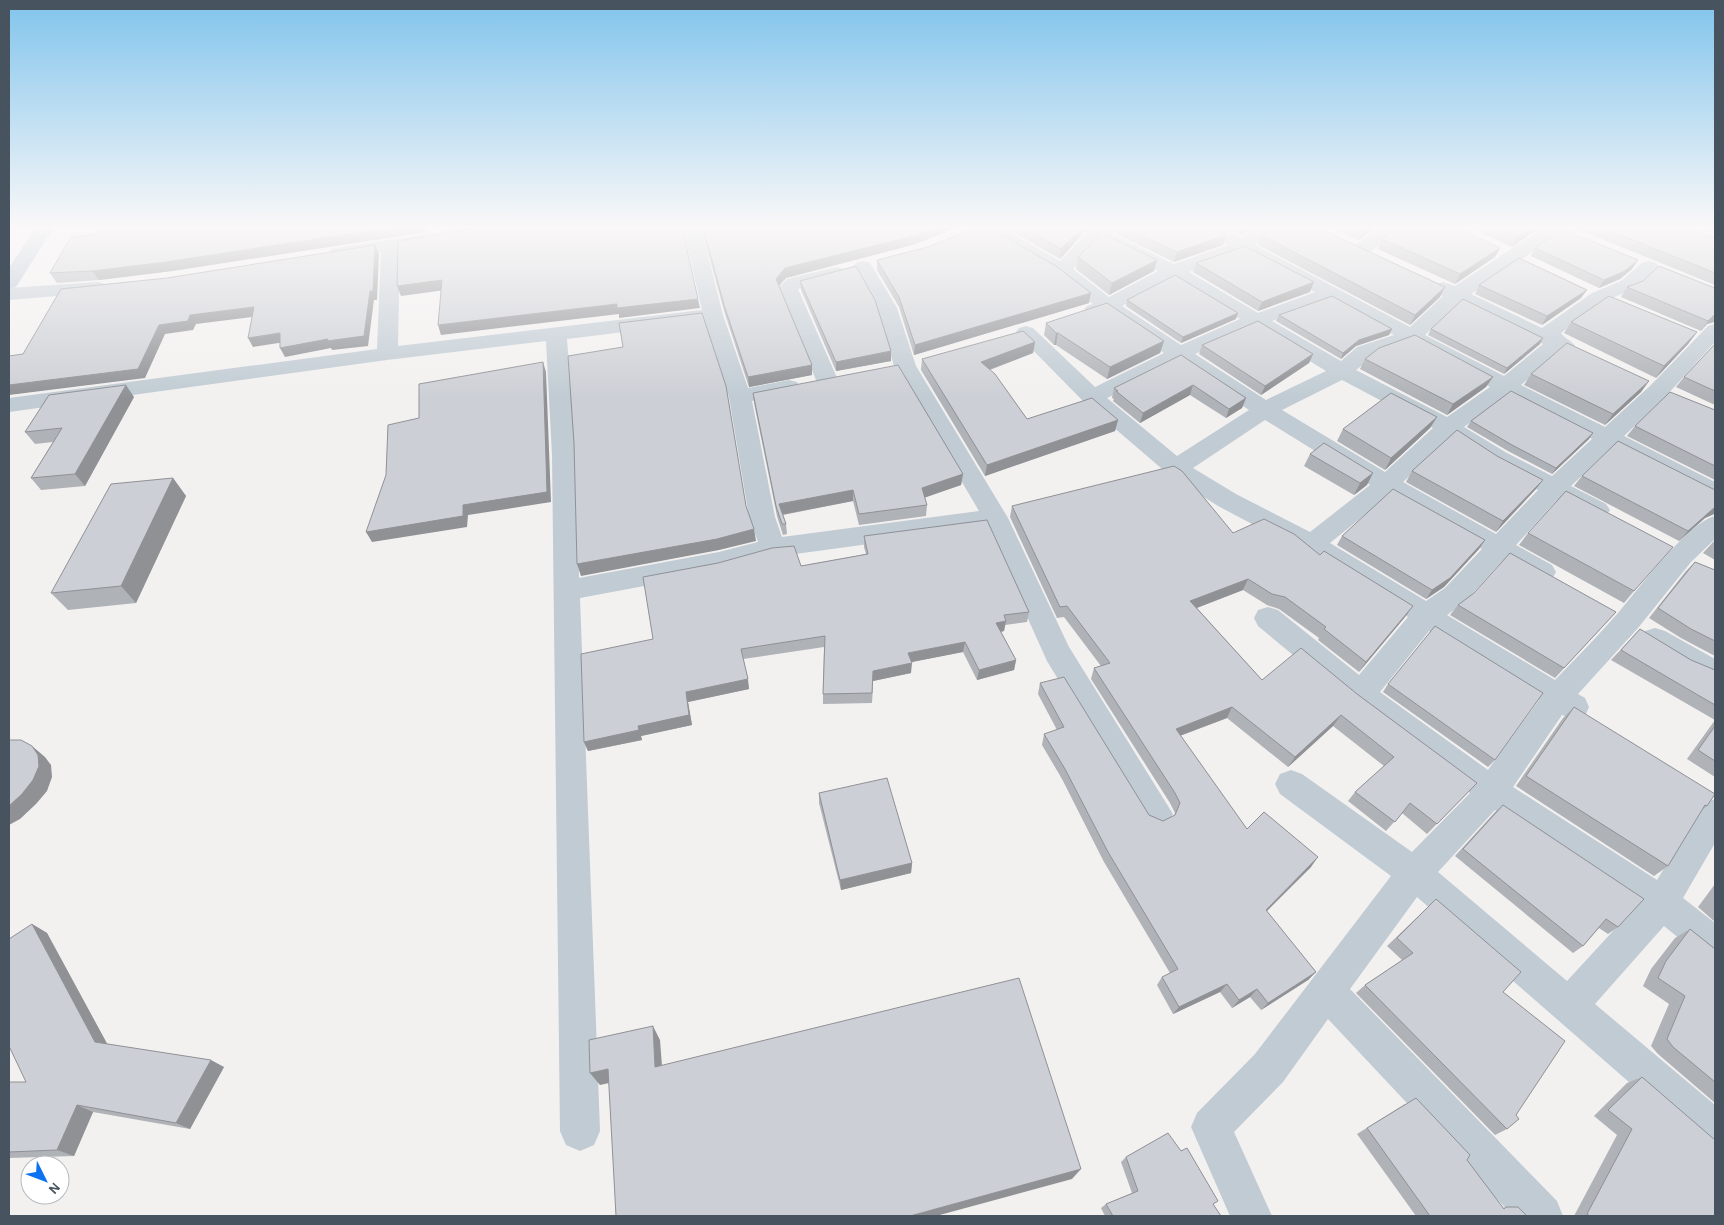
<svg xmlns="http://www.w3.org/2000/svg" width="1724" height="1225" viewBox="0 0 1724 1225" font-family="'Alegreya Sans',sans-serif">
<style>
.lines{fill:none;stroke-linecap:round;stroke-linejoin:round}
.minor{fill:#c0cbd3;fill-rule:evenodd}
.primary{fill:#aec0d1;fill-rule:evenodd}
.wall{fill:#afb2b7}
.shaded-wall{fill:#8f9195}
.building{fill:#cccfd5;stroke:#8f9195}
</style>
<rect width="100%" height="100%" fill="#f3f0f0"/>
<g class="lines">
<path class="minor" d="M470 227H511L508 231 400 249 398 346 702 310 683 227H701L723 315 748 388 789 380 797 382 800 387 797 392 752 401 775 517 782 537 979 511 894 366 877 308 853 267 856 263 863 261 870 263 897 308 916 366 1008 518 1069 647 1173 814 1168 824 1157 829 1146 824 1047 661 987 528 773 557 719 572 580 598 600 1131 594 1145 580 1151 566 1145 560 1131 552 455 546 341 387 360 9 412V398L377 349 381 252 338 259 331 257 329 253 331 249ZM705 322 729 397 749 517 758 542 719 552 579 578 576 455 567 339Z
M979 227H1001L1060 261 1085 235 1078 231 1075 227H1121L1118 231 1112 234 1174 264 1228 245 1201 231 1198 227H1220L1242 238 1254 227H1273L1255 245 1410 327 1443 296 1436 292 1433 288 1436 284 1443 282 1455 286 1545 227H1566L1563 231 1471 294 1542 328 1592 293 1621 281 1642 263 1649 261 1656 263 1659 267C1645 286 1626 291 1607 301 1591 309 1576 322 1561 333 1565 339 1571 340 1575 346L1571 350 1560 351 1521 385 1605 427 1651 385 1708 326 1715 324V342L1667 395 1624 436 1715 482V500L1706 498 1610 449 1571 486 1606 504 1610 510 1606 516C1589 521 1572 508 1557 500L1516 545 1552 565 1556 572 1552 579C1534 584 1518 570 1502 561L1465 602 1447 615 1555 680C1576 658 1598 636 1618 613 1639 589 1687 523 1715 516V539L1691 562 1638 628 1578 694 1585 698 1589 707 1585 716 1574 719 1562 715 1513 787 1657 880 1704 803 1715 799V843L1683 898 1715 923V962L1702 957 1664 926 1595 1004 1715 1105V1151L1701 1145 1417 897 1350 989 1557 1201 1563 1216H1513L1328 1019 1283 1082 1234 1132 1272 1216H1230L1191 1127 1197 1113 1255 1054 1391 876 1280 794 1275 784 1280 774 1291 770 1302 774 1412 852 1470 793 1351 703 1258 626 1254 618 1258 610 1268 607 1278 610 1359 675 1408 617 1303 551 1218 506 1168 474 1084 402 1019 336 1016 332 1019 328 1026 326 1033 328 1095 387 1164 353 1105 313 1094 316 1087 314 1084 310 1087 306 1093 304 1055 274 982 231ZM1099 242 1158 271 1109 297 1073 269ZM1242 253 1315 292 1258 313 1189 272ZM1173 279 1240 319 1181 345 1122 306ZM1330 300 1394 335 1357 347 1341 361 1272 321ZM1459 303 1543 344 1504 376 1425 335ZM1255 328 1326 371 1266 400 1195 354ZM1410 344 1490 387 1447 417 1356 370 1373 357ZM1178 362 1249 410 1177 456 1107 398ZM1342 380 1433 428 1385 472 1282 410ZM1507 395 1592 439 1552 476 1507 453 1464 427ZM1265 420 1370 485 1310 532 1236 494 1193 468ZM1450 438 1491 465 1538 490 1496 534 1403 482ZM1388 496 1482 549 1445 588 1426 601 1330 543ZM1429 631 1539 700 1488 770 1380 692ZM1495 810 1636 906 1567 981 1438 872Z
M1380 227H1400L1368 254 1361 256 1354 254 1352 250 1354 246Z
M837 267 844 269 847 273 844 277 798 289 838 380 835 385 827 387 819 385 816 380 778 288 787 279Z
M98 282 105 284 108 288 105 292 9 300V288Z
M1655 628 1665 631 1715 659V683C1697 677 1649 655 1641 639L1645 631Z"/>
<path class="primary" d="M36 227H54L16 287 9 289V268Z"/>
</g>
<path class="wall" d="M100 227H425L426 232 172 271 99 280 57 283 50 273 98 234Z
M701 227H959L912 245 786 278 779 286 812 365V375L749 387 725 314Z
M1004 227H1084L1082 235 1060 259Z
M1118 227H1210L1226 235 1223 245 1174 262 1116 234Z
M1223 227H1252L1242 236Z
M1330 227H1377L1359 240Z
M1469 227H1541L1512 247Z
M1572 227H1687L1715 238V285Z
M1697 227H1715V234Z
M1261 235 1440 297 1410 325 1258 245Z
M1382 239 1500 248 1495 257 1455 284 1378 249Z
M928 247 1089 303 914 355 899 307 877 270V260Z
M1535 248 1632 269 1620 279 1599 288 1531 256Z
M1078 257 1157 260 1154 271 1109 295 1076 269Z
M1196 263 1310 292 1258 311 1193 272Z
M800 281 891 361 836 371 801 290Z
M1479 285 1581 298 1542 325 1475 294Z
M1627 287 1715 288V323L1714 322 1707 324 1701 331 1621 297Z
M1127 300 1236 319 1181 343 1126 306Z
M1279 315 1392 329 1389 335 1356 346 1341 359 1276 321Z
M1571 322 1697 332 1688 344 1656 378 1564 333Z
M1046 323 1164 341 1160 353 1107 379 1056 345H1054L1044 335Z
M1431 329 1540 344 1504 374 1428 335Z
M1035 342 1033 353 990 370 1027 419 1118 420 1115 431 985 476 921 370 922 359Z
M1715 344V405L1676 387 1684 377Z
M1202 345 1313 354 1309 363 1261 395 1199 354Z
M1181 355 1246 398 1242 408 1226 418 1190 395 1140 423 1113 401 1114 399 1112 398 1114 388Z
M1365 359 1486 387 1447 415 1360 369Z
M1531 374 1649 381 1641 392 1605 425 1524 385Z
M753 393 963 474 961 485 924 497 927 505 926 516 859 525 853 501 783 515 786 524 787 534 783 535 777 516 754 403Z
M134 397 85 486 41 490 31 478 53 442 35 444 25 432Z
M1715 410V480L1627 436 1635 426Z
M1437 417 1430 428 1385 470 1337 441 1343 429Z
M1471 421 1589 439 1552 474 1508 451 1467 427Z
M1310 454 1367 485 1354 495 1304 466Z
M1497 456 1543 480 1535 490 1496 532 1406 482 1412 471Z
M1582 476 1715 490V515L1714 514 1705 518 1679 541 1574 486Z
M173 478 186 496 136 603 68 610 51 593Z
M1012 506 1233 533 1320 555 1413 606 1405 617 1359 672 1318 640 1319 638 1279 609 1267 605 1243 590 1197 608 1262 680 1357 694 1477 783 1427 834 1402 813 1386 831 1348 801 1355 792 1384 766 1333 726 1288 767 1227 718 1180 736 1247 829 1311 867 1266 911 1316 972 1308 980 1261 1010 1250 997 1232 1008 1220 992 1173 1014 1157 985 1162 977 1170 973 1104 862 1062 779 1042 745 1044 734 1057 730 1038 694 1040 683 1149 815 1163 821 1174 816 1175 813 1170 803 1091 679 1094 668 1101 666 1064 617 1057 618 1010 517Z
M1528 533 1634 591 1624 603 1519 545Z
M864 536 1029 612 1027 622 1005 625 1004 631 1001 632 1016 660 1014 670 977 680 963 652 911 662V673L873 681 872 703 823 704V694L824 647 743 659 749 689 688 702 692 725 641 736 642 740 588 751 584 742 653 639 801 566 866 554 864 547Z
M1342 536 1485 540 1479 549 1444 587 1426 599 1337 545Z
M1715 540V560L1703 553Z
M1695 562 1715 570V656L1681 638 1649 618 1686 571Z
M1458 605 1616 612 1555 678 1450 615Z
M1640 629 1691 660 1715 670V777L1687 759 1715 720 1611 660Z
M1388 684 1495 760 1488 767 1383 692Z
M1574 707 1707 806 1702 810 1668 866 1654 876 1516 786 1563 718Z
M819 793 912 863 911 873 841 890 819 803Z
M1503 805 1618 927 1608 934 1599 928 1583 946 1573 953 1455 856 1495 812Z
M1715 884V922L1698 907Z
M1436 899 1503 992 1516 1115 1507 1129 1495 1135 1356 993 1365 985 1402 960 1387 946Z
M32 924 47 933 107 1044 224 1067 190 1129 93 1112 74 1156 9 1158V1082H26Z
M1690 929 1715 949V1103L1658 1054 1651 1046 1669 1004 1643 986 1651 969 1675 938Z
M1642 1077 1715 1216H1574L1617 1135 1594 1116 1627 1083Z
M1405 1104 1467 1160 1503 1208 1506 1207 1527 1216H1416L1357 1134Z
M1126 1157 1213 1204 1221 1216H1105L1101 1208 1106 1204 1132 1193 1121 1162Z"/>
<path class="shaded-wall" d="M395 227H425L426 232 172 271 99 280 92 271Z
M936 227H959L912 245 786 278 776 289V279L785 268Z
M1083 227 1082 235 1060 259 1061 249Z
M1245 227H1252L1242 236Z
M1368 227H1377L1359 240 1363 230Z
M1533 227H1541L1512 247 1517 237Z
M1226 235 1223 245 1174 262 1177 252Z
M375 245 379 254 377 300H374L368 346 332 350 331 348 285 357 280 348Z
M1500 248 1495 257 1455 284 1460 274Z
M1157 260 1154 271 1109 295 1112 283Z
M1638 260 1632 269 1620 279 1599 288 1604 280Z
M442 280 445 290 401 296 397 286Z
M1314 282 1310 292 1258 311 1262 302Z
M1445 287 1440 297 1410 325 1415 315Z
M1587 290 1581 298 1542 325 1547 316Z
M1091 293 1089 303 914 355 915 345Z
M698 299 700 308 619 318V314L441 335 438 325 617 304Z
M254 307 259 316 196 324 193 330 165 334 145 378 9 395V385L159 325 190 315Z
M1238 313 1236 319 1181 343 1183 337Z
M1715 314V321L1714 322 1707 324 1701 331 1708 321Z
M1392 329 1389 335 1356 346 1341 359 1343 353 1359 340Z
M1697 332 1688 344 1656 378 1664 366Z
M280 333 285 342 253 347 248 338Z
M1056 333H1058L1056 345H1054Z
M1543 338 1540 344 1504 374 1507 368Z
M1164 341 1160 353 1107 379 1110 367Z
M1035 342 1033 353 980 373 981 362Z
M891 351V361L836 371V362Z
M1313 354 1309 363 1261 395 1265 386Z
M543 362 546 372 551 502 468 515 467 527 372 542 366 532 463 505Z
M812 365V375L749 387 748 377Z
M1493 377 1486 387 1447 415 1453 404Z
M1649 381 1641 392 1605 425 1613 414Z
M126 385 134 397 85 486 75 474Z
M1193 385 1190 395 1140 423 1143 413Z
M1246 398 1242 408 1226 418 1229 409Z
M1437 417 1430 428 1385 470 1391 458Z
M1118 420 1115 431 985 476 987 465Z
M1593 433 1589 439 1552 474 1556 468Z
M1373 473 1367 485 1354 495 1360 483Z
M963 474 961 485 921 499 922 488Z
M173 478 186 496 136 603 121 586Z
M1543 480 1535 490 1496 532 1503 521Z
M853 490V501L780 515 779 504Z
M1715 507V513L1714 514 1705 518 1679 541 1688 531Z
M754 529 756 541 719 550 581 576 577 564Z
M1485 540 1479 549 1444 587 1426 599 1432 590Z
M1248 579 1243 590 1186 612 1190 601Z
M1413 606 1405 617 1359 672 1366 662Z
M1006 621 1004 631 994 633 996 623Z
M965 642 963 652 907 663 908 653Z
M1016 660 1014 670 977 680 979 670Z
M912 663 911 673 873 681 872 703 873 671Z
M748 679 749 689 688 702 692 725 641 736 642 740 588 751 584 742 638 726 686 692Z
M1232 707 1227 718 1171 739 1176 729Z
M1341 715 1333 726 1288 767 1295 757Z
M32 746 45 757 51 765 52 777 47 791 36 804 20 819 9 825V806Z
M1318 857 1311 867 1259 919 1266 910Z
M912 863 911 873 841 890 840 880Z
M32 924 47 933 110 1049 95 1042Z
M1316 972 1308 980 1261 1010 1268 1003Z
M1227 984 1220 992 1173 1014 1179 1007Z
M1257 989 1250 997 1232 1008 1239 1000Z
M653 1026 660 1040 663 1079 655 1067Z
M211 1060 224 1067 190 1129 176 1123Z
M608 1069 618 1081 600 1085 590 1073Z
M77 1105 93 1112 74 1156 57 1150Z
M1081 1169 1072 1179 936 1216H910Z"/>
<path class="building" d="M100 227H395L166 262 92 271 50 273 71 237 98 234Z
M486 227H682L698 299 617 308V304L438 325 442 280 397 286 398 241Z
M703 227H936L913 236 785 268 776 279 812 365 748 377 724 305Z
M978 227H988L1056 266 1091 293 915 345 899 297 877 260 928 247Z
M1022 227H1083L1061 249Z
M1123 227H1210L1226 235 1177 252Z
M1270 227H1316L1445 287 1415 315 1261 235Z
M1355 227H1368L1363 230Z
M1398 227H1456L1500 248 1460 274 1382 239Z
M1494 227H1533L1517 237Z
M1601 227H1687L1715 238V273Z
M1562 229 1638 260 1625 271 1604 280 1535 248Z
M1102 233 1157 260 1112 283 1078 257Z
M375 245 373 291H370L364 336 327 341 328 339 280 348V333L248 338 254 307 190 315 188 321 159 325 138 369 9 385V356L23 354 61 289 167 278Z
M1245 246 1314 282 1262 302 1196 263Z
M1519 258 1587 290 1547 316 1479 285Z
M856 266 875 300 891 351 836 362 800 281Z
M1659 266 1715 288V314L1708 321 1627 287 1643 281Z
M1175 275 1238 313 1183 337 1127 300Z
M1332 296 1392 329 1359 340 1343 353 1279 315Z
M1609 296 1697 332 1664 366 1571 322Z
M1463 299 1543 338 1507 368 1431 329Z
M1107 303 1164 341 1110 367 1058 333H1056L1046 323Z
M702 313 726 386 746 506 754 529 717 539 577 564 574 443 568 356 623 347 619 323Z
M1258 321 1313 354 1265 386 1202 345Z
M1023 331 1035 342 981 362 995 374 1027 419 1092 398 1118 420 987 465 922 359Z
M1415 335 1493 377 1453 404 1365 359 1379 348Z
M1567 343 1649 381 1613 414 1531 374Z
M1715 344V391L1684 377Z
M1181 355 1246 398 1229 409 1193 385 1143 413 1116 391H1118L1114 388Z
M543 362 547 492 463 505V516L366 532 386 475 388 425 419 418V384Z
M898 365 963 474 922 488 927 505 859 514 853 490 779 504 786 524H782L776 506 753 393Z
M126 385 75 474 31 478 62 428 25 432 49 395Z
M1511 391 1593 433 1556 468 1512 445 1471 421Z
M1670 392 1715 410V466L1635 426Z
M1391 393 1437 417 1391 458 1343 429Z
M1457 430 1497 456 1543 480 1503 521 1412 471Z
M1618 441 1715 490V507L1688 531 1582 476Z
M1324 443 1373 473 1360 483 1310 454Z
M1174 466 1182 471 1233 533 1264 519 1294 534 1320 555 1324 551 1413 606 1366 662 1324 629 1326 627 1285 597 1272 594 1248 579 1190 601 1262 680 1301 648 1357 694 1477 783 1437 824 1410 803 1395 822 1355 792 1394 757 1341 715 1295 757 1232 707 1176 729 1247 829 1264 812 1318 857 1266 910 1316 972 1268 1003 1257 989 1239 1000 1227 984 1179 1007 1162 977 1178 969 1108 852 1065 769 1044 734 1064 727 1040 683 1064 677 1149 815 1163 821 1175 815 1180 803 1175 793 1094 668 1110 663 1067 606 1060 607 1012 506Z
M173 478 121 586 51 593 111 484Z
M1393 489 1485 540 1450 578 1432 590 1342 536Z
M1566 491 1673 547 1634 591 1528 533Z
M987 520 1029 612 1004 615 1006 621 996 623 1016 660 979 670 965 642 908 653 912 663 873 671 872 693 823 694 825 636 741 649 748 679 686 692 689 715 638 726 639 730 584 742 581 654 653 639 643 577 718 563 772 548 794 546 801 566 868 554 864 536Z
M1510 553 1616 612 1564 668 1458 605 1474 593Z
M1695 562 1715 570V641L1691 629 1658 608Z
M1435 626 1543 693 1495 760 1388 684Z
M1640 629 1691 660 1715 670V705L1621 650Z
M1574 707 1715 794 1707 806 1705 805 1668 866 1526 776Z
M1715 726V761L1698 750Z
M9 740H21L32 746 38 755 39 766 33 780 22 794 9 806Z
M887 778 912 863 840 880 819 793Z
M1503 805 1644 899 1618 927 1606 919 1583 946 1463 849Z
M1436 899 1521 972 1503 992 1565 1041 1516 1115 1519 1119 1507 1129 1365 985 1413 953 1397 938Z
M32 924 95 1042 211 1060 176 1123 77 1105 57 1150 9 1152V1082H26L9 1046V939Z
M1690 929 1715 949V1082L1673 1047 1667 1039 1685 996 1658 978 1666 961Z
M1019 978 1081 1169 910 1216H616L608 1069 590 1073 589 1040 653 1026 655 1067Z
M1642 1077 1715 1140V1216H1590L1587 1214 1632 1129 1608 1110Z
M1416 1098 1470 1155 1467 1160 1504 1209 1506 1207H1518L1527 1216H1430L1367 1128Z
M1168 1133 1181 1151 1187 1148 1218 1201 1213 1204 1221 1216H1113L1106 1204 1138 1191 1126 1157Z"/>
<linearGradient id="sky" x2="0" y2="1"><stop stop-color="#81c4ec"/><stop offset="0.57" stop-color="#faf8f8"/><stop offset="1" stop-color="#faf8f8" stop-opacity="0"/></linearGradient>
<rect width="1724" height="398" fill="url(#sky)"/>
<rect width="1724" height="1225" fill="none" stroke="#47545f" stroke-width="20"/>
<g transform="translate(45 1180) rotate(132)"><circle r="24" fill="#ffffff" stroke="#b5bbbf"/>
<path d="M0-4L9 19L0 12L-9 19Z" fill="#0d72f0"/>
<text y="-8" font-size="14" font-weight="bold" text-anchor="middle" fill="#47545f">N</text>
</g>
</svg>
